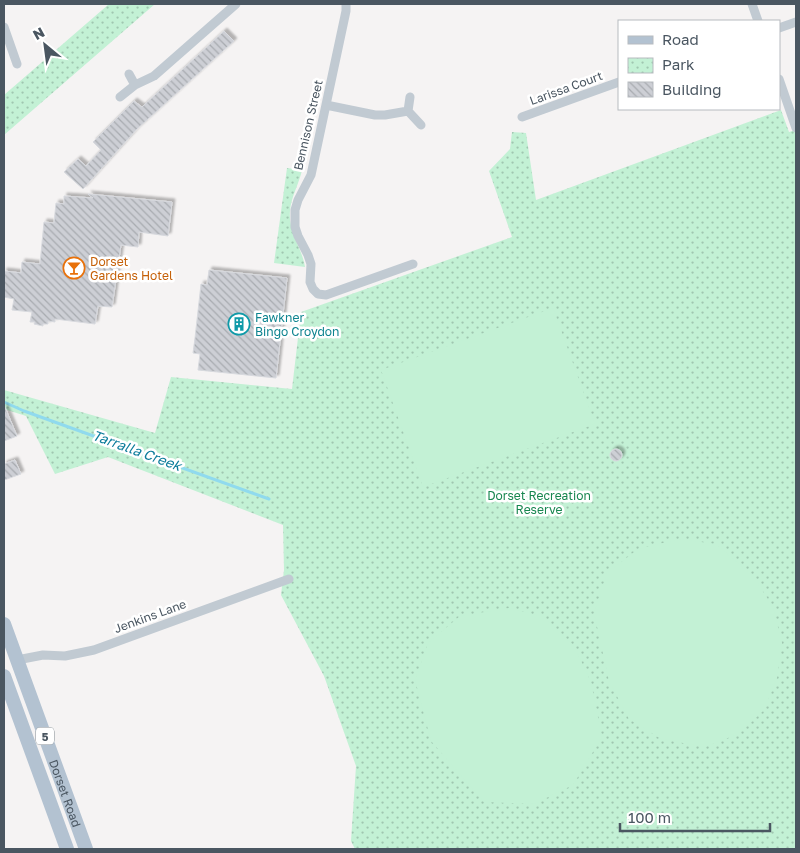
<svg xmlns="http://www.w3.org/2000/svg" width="800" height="853" viewBox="0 0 800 853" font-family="'Golos Text',sans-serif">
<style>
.park{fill:url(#park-dots)}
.pitch{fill:#c3f1d5}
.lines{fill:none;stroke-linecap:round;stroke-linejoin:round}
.stream{stroke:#90daee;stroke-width:3}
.building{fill:url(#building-back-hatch);stroke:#d7d9de;filter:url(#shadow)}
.minor{stroke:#c1cad2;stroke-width:9}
.primary{stroke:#b3c2d1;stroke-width:14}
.labels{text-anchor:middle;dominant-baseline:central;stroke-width:5;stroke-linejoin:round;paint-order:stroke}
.shield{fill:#fff;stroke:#808990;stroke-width:1}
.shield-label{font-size:11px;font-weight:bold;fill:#4a5661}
.street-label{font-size:12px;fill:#4a5661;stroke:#fff}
.food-label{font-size:12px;fill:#c56008;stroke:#fff;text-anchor:start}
.culture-label{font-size:12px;fill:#0d838f;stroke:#fff;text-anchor:start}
.park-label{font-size:12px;fill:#17864f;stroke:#fff}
.water-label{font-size:14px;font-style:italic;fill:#0c7c9b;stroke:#fff}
</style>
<defs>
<pattern id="park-dots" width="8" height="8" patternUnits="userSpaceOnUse" patternTransform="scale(1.25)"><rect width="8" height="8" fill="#c3f1d5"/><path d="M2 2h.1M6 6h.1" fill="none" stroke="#a0c6b0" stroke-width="1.8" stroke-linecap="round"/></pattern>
<pattern id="building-back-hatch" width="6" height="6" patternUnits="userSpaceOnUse" patternTransform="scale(1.25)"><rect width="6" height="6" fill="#cdcfd5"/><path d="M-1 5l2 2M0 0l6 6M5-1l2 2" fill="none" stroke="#a8abb0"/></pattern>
<filter id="shadow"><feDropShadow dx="3" dy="-3" stdDeviation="1" flood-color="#0004"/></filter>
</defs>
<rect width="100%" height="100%" fill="#f5f3f3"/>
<path class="park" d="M109 4H155L4 135V95Z
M781 110 789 132 796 130V849H355L351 841 356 766 324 676 281 595 284 570 283 525 108 457 55 474 26 416 4 409V390L155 433 171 377 292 389 301 312 512 237 489 171 510 149 512 132 526 133 536 200Z
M287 168 302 170C299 184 291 197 290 211 288 231 302 248 305 267L274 263Z"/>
<path class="pitch" d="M553 308 595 424 423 487 381 370Z
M679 539 716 544 753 576 773 607 782 643 777 678 764 710 738 734 705 747 661 739 629 719 609 681 594 613 607 573 638 549Z
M509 608 544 617 574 646 591 682 602 737 573 785 534 804 484 802 431 741 415 680 428 643 460 616Z"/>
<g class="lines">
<path class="stream" d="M4 402 24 411 269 499"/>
</g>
<path class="building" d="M224 31 234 41 137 129 83 189 64 172 78 159 86 166 101 150 93 142 134 101 142 107Z
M88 194 172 202 168 236 139 232 138 247 121 245 112 307 98 306 95 324 55 319V322L48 321V324H43V326L34 324 35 322H30L32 312 12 310 14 299 4 297V271L21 273 22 262 40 264 44 222 54 223 56 203 64 204V196L93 198Z
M209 270 287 278 276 378 198 370 200 354 193 353 195 338 201 284 207 285Z
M4 405 17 436 4 441Z
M610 455a6 6 0 1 1 12 0a6 6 0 1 1-12 0Z
M15 460 21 474 4 480V464Z"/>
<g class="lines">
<path class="minor" d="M346 4V11L311 175 298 200 295 210V227L298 236 308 255 311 264 310 282 313 289 318 294 326 295 413 264
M752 4 758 21
M4 27 17 64
M779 28 796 22
M779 79 796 128
M135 85 154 76 236 4
M120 97 135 85 129 74
M410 97 408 111 421 125
M326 105 375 115H385L408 111
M522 117 619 82
M17 660 43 655 65 656 94 650 289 579"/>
<g class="primary">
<path id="s1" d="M4 624 86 849"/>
<path d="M4 676 67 849"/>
</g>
</g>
<defs>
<g id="bar-ring" transform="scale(1.125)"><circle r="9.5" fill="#fff" stroke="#e8710a" stroke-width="1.5"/><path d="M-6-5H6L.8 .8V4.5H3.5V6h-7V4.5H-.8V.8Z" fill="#e8710a"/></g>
<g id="building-ring" transform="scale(1.125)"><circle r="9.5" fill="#fff" stroke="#0f9aa8" stroke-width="1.5"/><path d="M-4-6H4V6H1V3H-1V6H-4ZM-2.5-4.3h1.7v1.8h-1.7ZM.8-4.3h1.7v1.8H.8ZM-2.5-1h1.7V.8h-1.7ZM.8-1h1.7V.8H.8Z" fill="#0f9aa8"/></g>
</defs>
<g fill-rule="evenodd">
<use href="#bar-ring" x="74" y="268"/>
<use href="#building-ring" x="239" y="324"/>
</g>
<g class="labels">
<rect class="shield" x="36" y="727.5" width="18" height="17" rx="4"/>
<g class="shield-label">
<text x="45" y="736">5</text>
</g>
<g class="street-label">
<text transform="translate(566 88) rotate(-20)">Larissa Court</text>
<text transform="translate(308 125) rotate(-77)">Bennison Street</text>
<text transform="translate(150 616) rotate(-20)">Jenkins Lane</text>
<text stroke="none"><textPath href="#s1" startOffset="180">Dorset Road</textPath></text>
</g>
<g class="food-label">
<text x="90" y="261">Dorset<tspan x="90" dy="14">Gardens Hotel</tspan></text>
</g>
<g class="culture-label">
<text x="255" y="317">Fawkner<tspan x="255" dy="14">Bingo Croydon</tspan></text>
</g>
<g class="park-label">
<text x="539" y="495">Dorset Recreation<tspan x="539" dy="14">Reserve</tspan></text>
</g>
<g class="water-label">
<text transform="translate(137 450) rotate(20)">Tarralla Creek</text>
</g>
</g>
<rect width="800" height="853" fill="none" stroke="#4a5661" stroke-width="10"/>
<rect x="618" y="20" width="162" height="90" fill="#ffffff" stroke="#b7bbc0"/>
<rect x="628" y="36" width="25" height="8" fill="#b3c2d1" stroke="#b7bbc0"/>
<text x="662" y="45" font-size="15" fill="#4a5661">Road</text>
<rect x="628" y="58" width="25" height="15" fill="url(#park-dots)" stroke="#b7bbc0"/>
<text x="662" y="70" font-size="15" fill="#4a5661">Park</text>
<rect x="628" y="82" width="25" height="15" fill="url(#building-back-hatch)" stroke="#b7bbc0"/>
<text x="662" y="95" font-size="15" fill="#4a5661">Building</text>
<g transform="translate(45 45) rotate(331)" stroke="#ffffff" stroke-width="4" paint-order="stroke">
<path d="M0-4L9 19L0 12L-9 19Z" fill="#4a5661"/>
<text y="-8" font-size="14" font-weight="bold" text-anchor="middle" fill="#4a5661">N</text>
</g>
<path d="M620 823v8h150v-8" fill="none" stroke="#4a5661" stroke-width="2.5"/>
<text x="628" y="823" font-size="15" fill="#4a5661" stroke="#ffffff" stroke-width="4" paint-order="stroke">100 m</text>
</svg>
